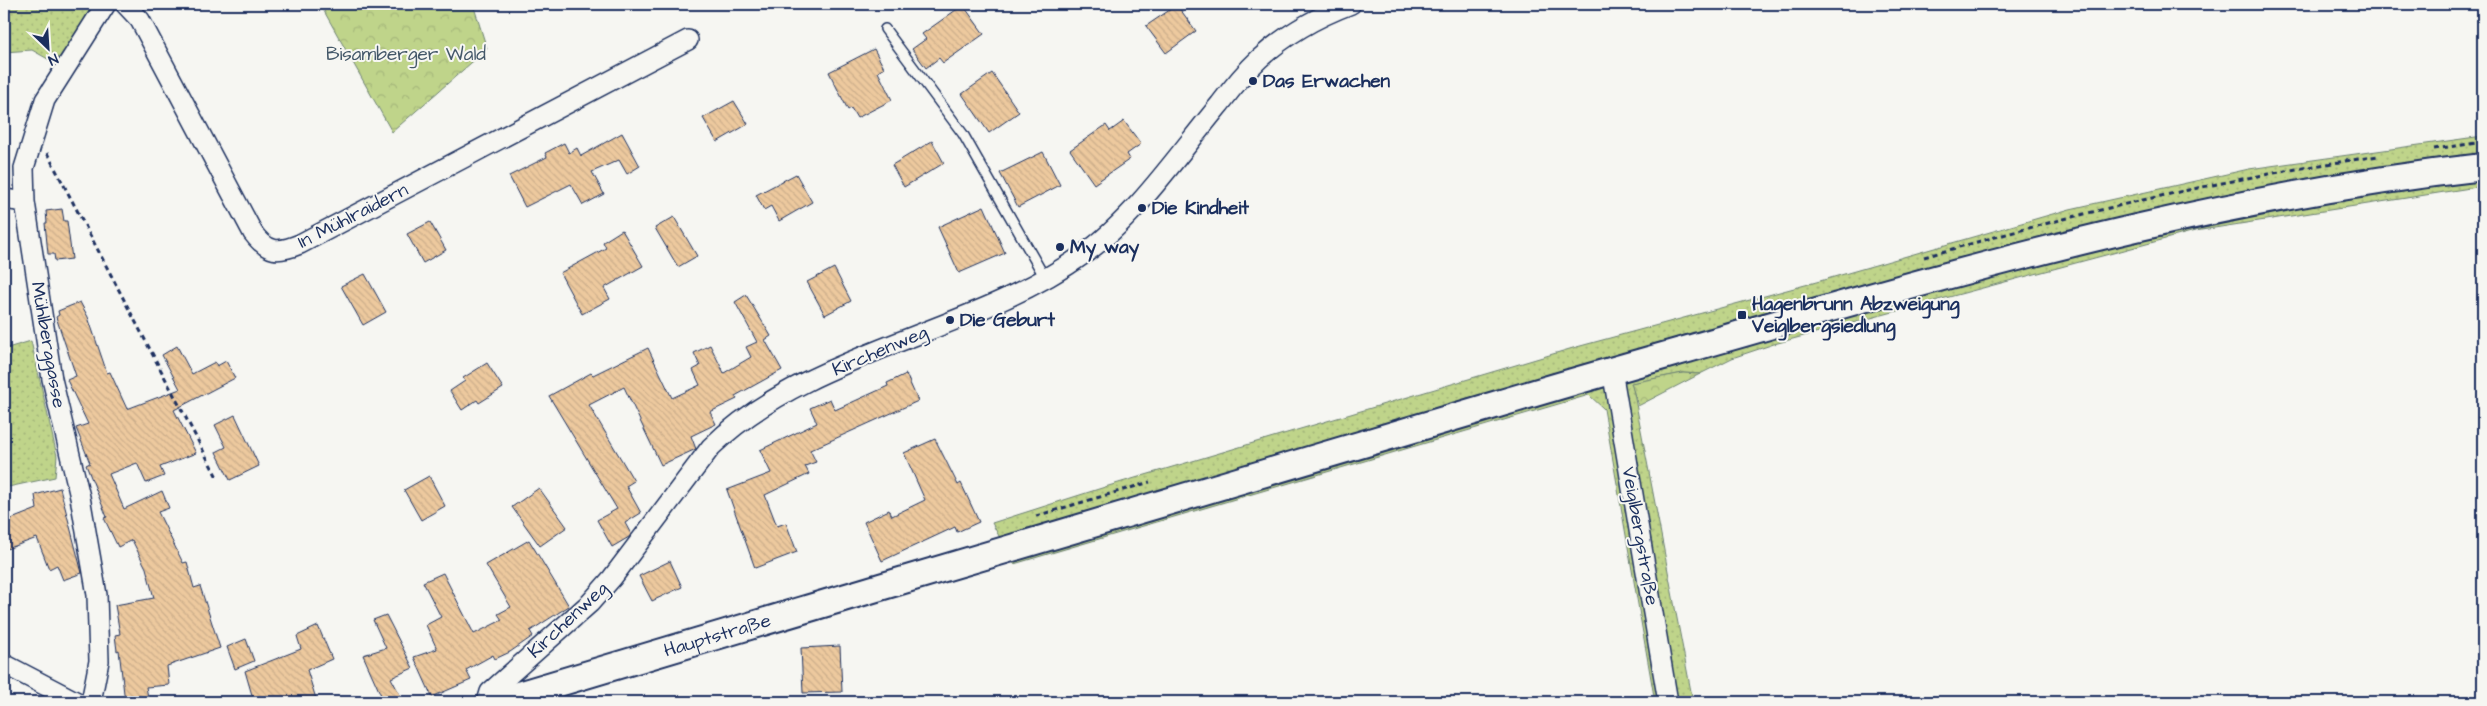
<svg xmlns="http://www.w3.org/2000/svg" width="2487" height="706" viewBox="0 0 2487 706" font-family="'Architects Daughter',sans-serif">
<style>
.grass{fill:url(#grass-dots);stroke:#6d8274}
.forest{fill:url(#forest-crowns);stroke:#6d8274}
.building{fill:url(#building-back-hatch);stroke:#1b2f5e}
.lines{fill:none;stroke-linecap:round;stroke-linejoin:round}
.lane-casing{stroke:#1b2f5e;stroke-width:12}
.street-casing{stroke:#1b2f5e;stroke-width:22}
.secondary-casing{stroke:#1b2f5e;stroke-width:30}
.path{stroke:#1b2f5e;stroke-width:3;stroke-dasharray:5 4;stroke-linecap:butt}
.lane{stroke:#f6f6f2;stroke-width:9}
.street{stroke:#f6f6f2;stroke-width:19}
.secondary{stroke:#f6f6f2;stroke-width:26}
.poi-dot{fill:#1b2f5e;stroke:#f6f6f2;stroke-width:2}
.labels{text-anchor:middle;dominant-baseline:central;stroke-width:4;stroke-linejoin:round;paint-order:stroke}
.park-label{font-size:19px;fill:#445869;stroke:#f6f6f2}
.poi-label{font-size:19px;font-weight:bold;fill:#1b2f5e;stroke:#f6f6f2;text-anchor:start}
.street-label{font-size:19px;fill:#1b2f5e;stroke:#f6f6f2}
</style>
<defs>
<pattern id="grass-dots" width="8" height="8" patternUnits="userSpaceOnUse" patternTransform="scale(1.25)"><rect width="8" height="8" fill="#bfd48a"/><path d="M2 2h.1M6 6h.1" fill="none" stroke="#a4b67a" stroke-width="1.8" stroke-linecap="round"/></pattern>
<pattern id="forest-crowns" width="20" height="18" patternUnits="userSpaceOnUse" patternTransform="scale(1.25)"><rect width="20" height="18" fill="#bfd48a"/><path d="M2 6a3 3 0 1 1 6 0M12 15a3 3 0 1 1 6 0" fill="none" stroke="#a4b67a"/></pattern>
<pattern id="building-back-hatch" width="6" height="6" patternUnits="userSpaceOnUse" patternTransform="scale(1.25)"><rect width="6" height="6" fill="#edc99e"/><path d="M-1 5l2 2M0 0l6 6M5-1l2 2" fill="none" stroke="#cbad8a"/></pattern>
</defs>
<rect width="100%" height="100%" fill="#f6f6f2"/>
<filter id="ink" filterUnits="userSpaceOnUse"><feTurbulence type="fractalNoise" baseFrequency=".02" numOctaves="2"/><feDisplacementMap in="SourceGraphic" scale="10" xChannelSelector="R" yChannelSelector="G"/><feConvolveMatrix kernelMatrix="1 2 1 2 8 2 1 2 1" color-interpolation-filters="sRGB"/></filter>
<g filter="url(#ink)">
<path class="grass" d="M4 4H98L55 63 32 50 4 52Z
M2483 136V186L2195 231 1774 344 1732 358 1700 374 1683 373 1632 383 1693 702H1655L1604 409 1589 395 1014 564 992 523 1105 487 1573 348 1820 281 2070 209 2249 169Z
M31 341 57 456 55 477 8 487 4 475V349Z"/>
<path class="forest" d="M320 4H473L487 49 392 132Z
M1683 373 1700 374 1638 406 1631 383Z"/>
<path class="building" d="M963 5 984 34 943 63 939 58 926 68 912 49 926 39 922 34Z
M1177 5 1196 31 1166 53 1146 26Z
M874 49 884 68 878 72 892 100 857 118 851 108 848 110 829 72Z
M992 73 1019 112 989 133 962 94Z
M734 101 748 124 717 142 703 118Z
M1124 121 1141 144 1127 154 1130 159 1094 184 1070 150 1106 125 1110 131Z
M622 133 640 166 627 174 619 160 592 172 604 194 583 205 571 184 525 207 509 176 547 157 545 153 564 143 569 153 577 148 581 156Z
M932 141 944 163 904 187 892 165Z
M1043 152 1060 185 1018 207 1000 173Z
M796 174 812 202 779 221 771 206 764 210 756 195Z
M984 206 1005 253 959 273 938 227Z
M62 209 64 221H67L72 259 55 261 54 254H48L45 223H47L46 211Z
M674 217 697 256 678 267 655 228Z
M430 222 446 250 423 263 407 234Z
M622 230 643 266 604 288 610 299 582 314 560 273 606 248 603 242Z
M834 268 851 301 825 315 807 282Z
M365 274 386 312 363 325 341 286Z
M746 295 771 336 765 340 782 370 735 396 737 399 710 412 716 424 691 436 696 449 661 465 624 387 589 405 634 481 626 486 641 513 625 523 631 534 629 537 612 547 597 520 617 509 549 396 591 373 593 375 648 348 672 398 700 385 693 370 700 366 694 353 710 345 724 373 751 357 746 347 757 342 735 302Z
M80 302 88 317 107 373 110 372 127 409 180 389 162 355 177 346 192 374 215 362 217 366 226 361 235 378 174 410 196 453 160 467 164 476 146 483 137 463 109 474 124 509 162 491 169 508 158 512 183 563 187 562 194 588 200 586 220 648 167 666 169 685 146 687 149 702H125L119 650 117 651 115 635 120 634 115 605 154 598 146 568 132 540 118 547 104 518 107 517 86 465 90 463 76 428 88 424 67 380 76 376 56 317 59 315 58 311Z
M487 363 503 388 479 403 477 400 462 410 450 391 465 381 463 378Z
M906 374 918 401 810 450 816 462 805 466 809 474 765 495 777 526 786 523 797 552 755 568 727 490 771 473 760 450 817 423 810 408 830 399 835 410 888 386 887 383Z
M235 415 259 466 230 480 216 452 226 447 215 425Z
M935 439 958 485 961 483 979 522 957 532 955 527 882 561 864 522 889 510 892 516 925 500 904 453Z
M429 476 445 506 421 520 404 490Z
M60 488 82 573 63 580 57 565 49 569 37 538 4 550V522L37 509 35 495Z
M539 488 567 527 540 546 512 507Z
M529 540 569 606 530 631 533 636 510 652 495 659 493 655 466 670 471 680 432 697 414 657 437 649 426 625 441 617 423 582 443 573 474 634 502 620 498 614 511 607 486 565Z
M670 561 682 587 652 601 639 576Z
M386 615 413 668 391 678 404 702H384L363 655 386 648 373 620Z
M318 626 332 659 307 670 317 702H254L245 671 301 649 297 636Z
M246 639 254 661 235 669 227 647Z
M840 646 842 692 803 693 801 648Z"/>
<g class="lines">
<g class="lane-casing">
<path id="lane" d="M885 29 963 134 1045 278"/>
</g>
<g class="street-casing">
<path id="street" d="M125 4 140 20 253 233C268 253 278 253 300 244L688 40
M4 199 25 202
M1612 370 1668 702
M4 664 77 702
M91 702 99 661 97 595 80 497 52 379 25 202 24 168 45 100 106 4
M487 702 490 692 590 603 612 578 711 447C810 350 973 334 1084 254 1135 218 1180 152 1220 104 1232 88 1245 72 1259 59 1285 35 1319 16 1351 4"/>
</g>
<g class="secondary-casing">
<g id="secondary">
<path id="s1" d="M495 702C829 601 1163 504 1498 404 1597 374 1697 347 1796 318 2022 253 2249 193 2483 167"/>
</g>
</g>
<path class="path" d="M2434 149 2483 142
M47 153 218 479
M1924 257C2073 214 2224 178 2379 156
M1036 516 1150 482"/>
<use href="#lane" class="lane"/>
<use href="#street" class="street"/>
<use href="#secondary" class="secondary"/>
</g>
</g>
<g class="poi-dot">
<circle cx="1253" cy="81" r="5"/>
<circle cx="1142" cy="208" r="5"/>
<circle cx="1060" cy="247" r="5"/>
<rect x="1737" y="310" width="10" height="10" rx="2.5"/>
<circle cx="950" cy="320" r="5"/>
</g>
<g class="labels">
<g class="park-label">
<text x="406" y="54">Bisamberger Wald</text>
</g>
<g class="poi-label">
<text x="1263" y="81">Das Erwachen</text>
<text x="1152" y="208">Die Kindheit</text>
<text x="1070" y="247">My way</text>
<text x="1752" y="304">Hagenbrunn Abzweigung<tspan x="1752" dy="22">Veiglbergsiedlung</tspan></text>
<text x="960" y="320">Die Geburt</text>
</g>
<g class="street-label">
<text transform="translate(353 216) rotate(-27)">In Mühlraidern</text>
<text transform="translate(48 345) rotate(80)">Mühlberggasse</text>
<text transform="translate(880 351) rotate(-23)">Kirchenweg</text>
<text transform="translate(1640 536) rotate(80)">Veiglbergstraße</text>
<text transform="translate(568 620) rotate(-43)">Kirchenweg</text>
<text stroke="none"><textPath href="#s1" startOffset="232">Hauptstraße</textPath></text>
</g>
</g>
<rect width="2487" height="706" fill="none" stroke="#f6f6f2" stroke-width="20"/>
<rect x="10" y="10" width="2467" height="686" fill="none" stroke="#1b2f5e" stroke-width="2" filter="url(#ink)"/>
<g transform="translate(48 48) rotate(155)" stroke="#f6f6f2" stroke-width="4" paint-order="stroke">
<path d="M0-4L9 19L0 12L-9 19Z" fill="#1b2f5e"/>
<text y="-8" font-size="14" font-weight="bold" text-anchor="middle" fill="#1b2f5e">N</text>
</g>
</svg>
